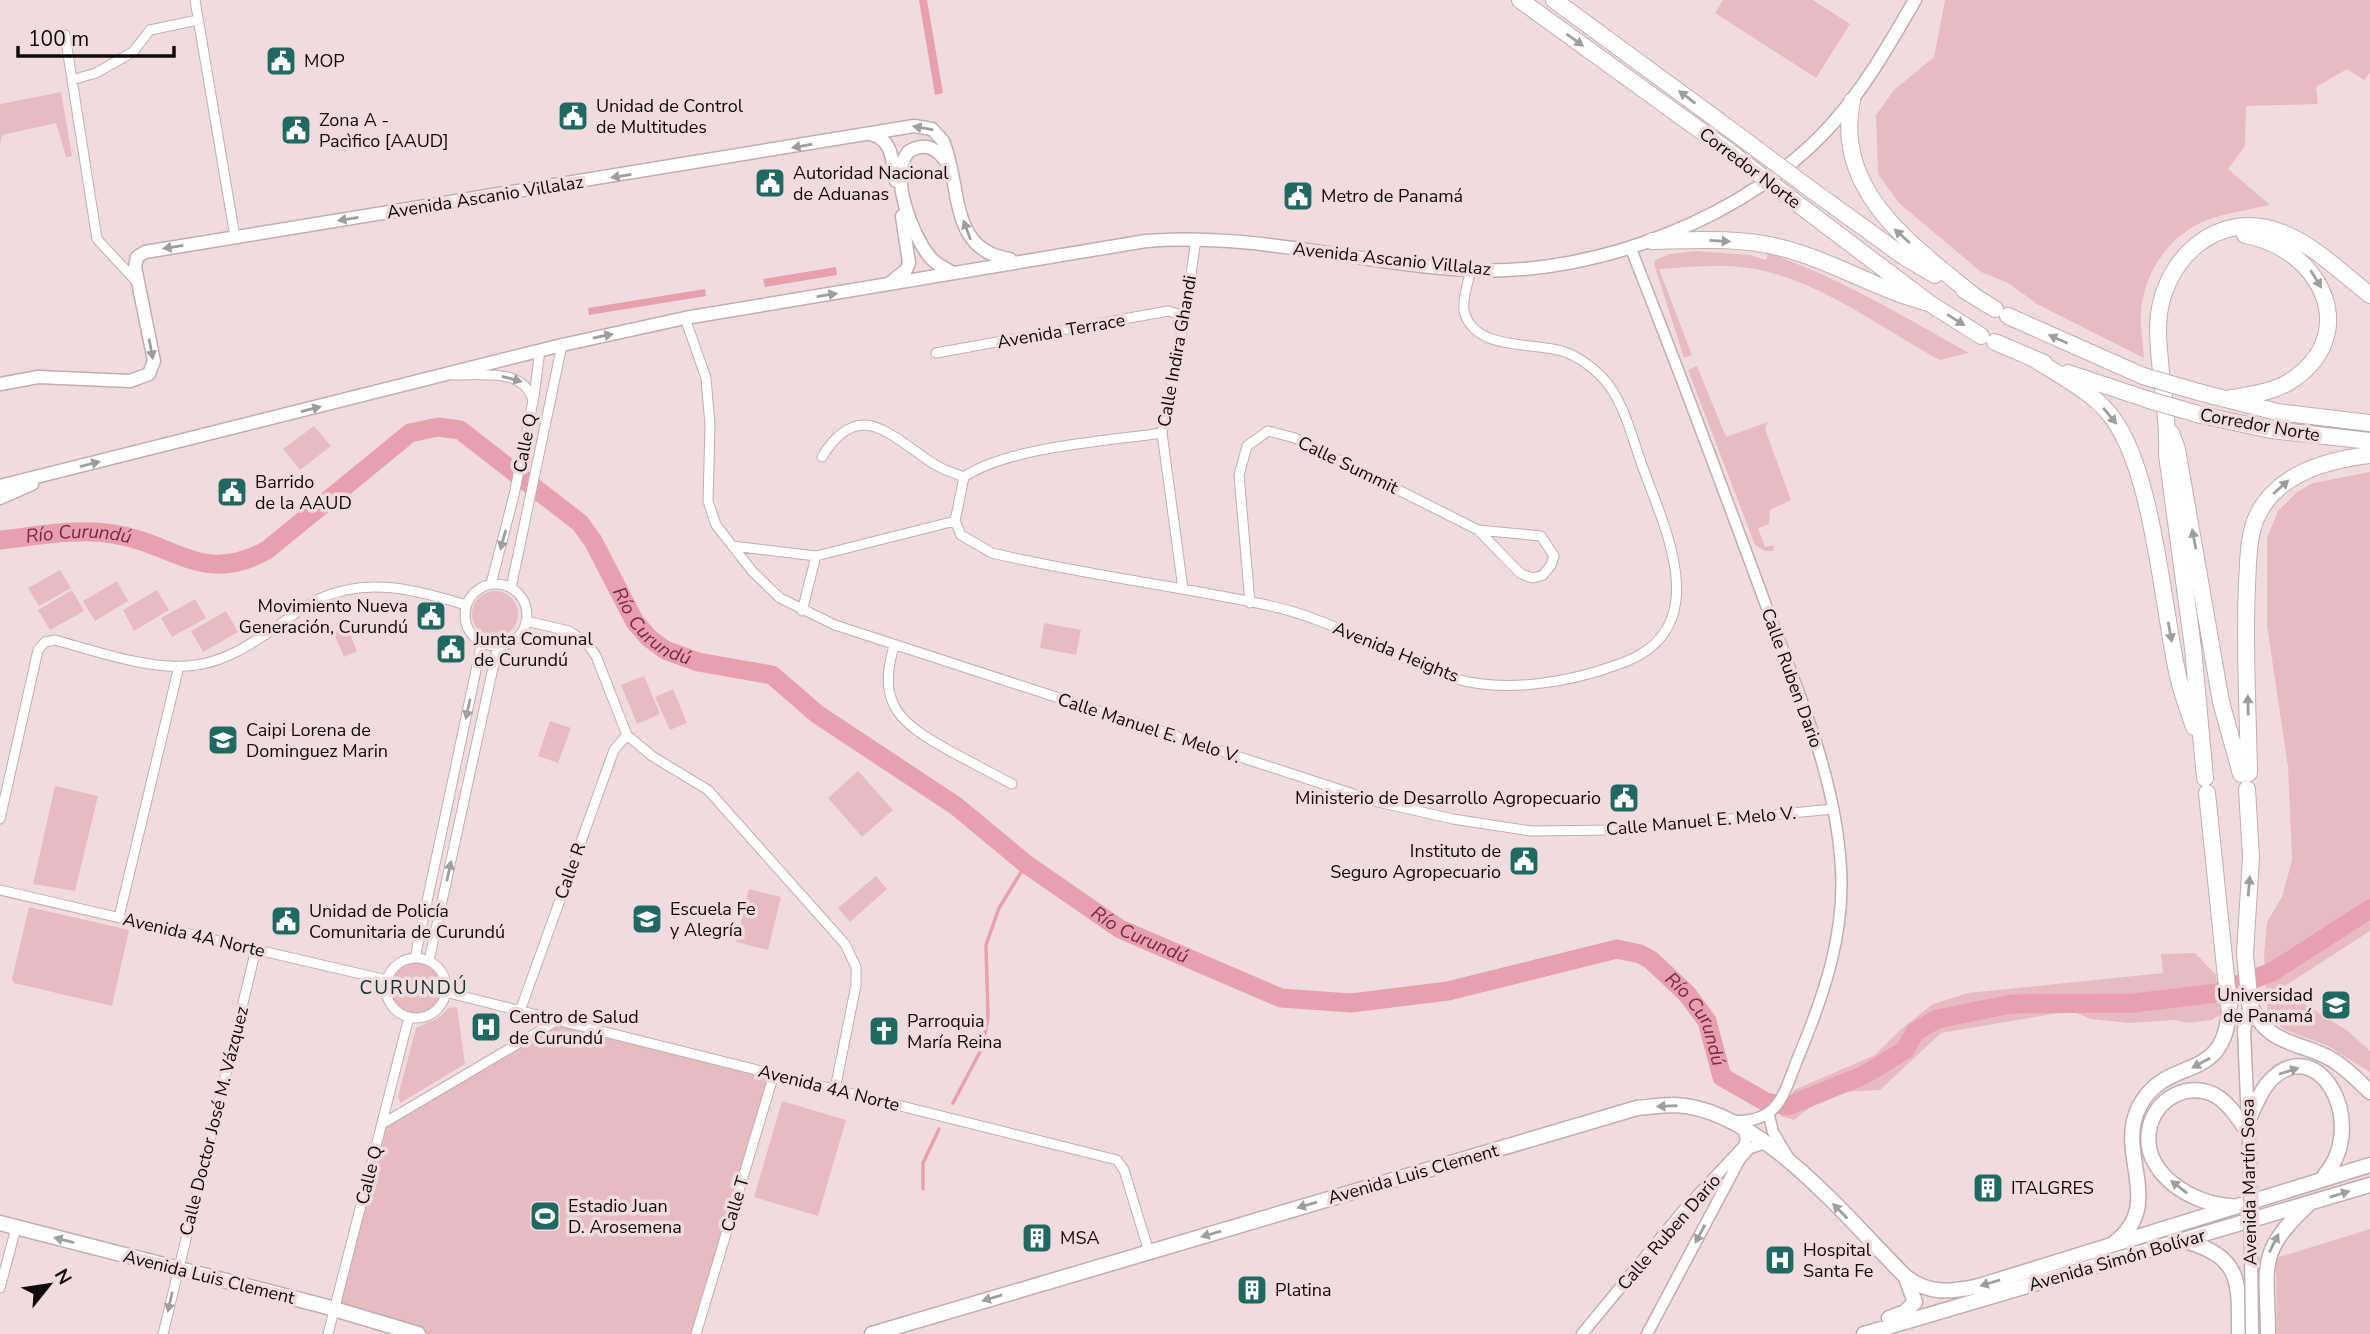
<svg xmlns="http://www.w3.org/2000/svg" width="2370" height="1334" viewBox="0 0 2370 1334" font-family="'Nunito Sans',sans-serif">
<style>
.green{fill:#e8bbc3}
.water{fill:#e8a0ae}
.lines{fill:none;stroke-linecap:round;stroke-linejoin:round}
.stream{stroke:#e8a0ae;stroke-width:3.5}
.river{stroke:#e8a0ae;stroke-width:19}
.minor-casing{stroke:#c1adb0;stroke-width:11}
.tertiary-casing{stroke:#c1adb0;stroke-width:13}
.secondary-casing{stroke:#c1adb0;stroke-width:15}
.primary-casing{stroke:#c1adb0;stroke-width:17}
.motorway-casing{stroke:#c1adb0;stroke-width:18}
.minor{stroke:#fff;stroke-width:9}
.tertiary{stroke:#fff;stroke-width:10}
.secondary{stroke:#fff;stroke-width:12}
.primary{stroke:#fff;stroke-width:14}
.motorway{stroke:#fff;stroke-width:16}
.secondary-bridge-casing{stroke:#c1adb0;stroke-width:15;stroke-linecap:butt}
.motorway-bridge-casing{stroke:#c1adb0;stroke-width:18;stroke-linecap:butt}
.secondary-bridge{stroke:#fff;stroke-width:12}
.motorway-bridge{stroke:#fff;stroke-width:16}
.oneway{fill:#9f9d9d}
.labels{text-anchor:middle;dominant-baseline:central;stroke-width:7;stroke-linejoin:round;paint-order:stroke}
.poi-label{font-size:18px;fill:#10090b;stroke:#f0dcdf;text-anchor:start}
.street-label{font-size:18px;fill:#10090b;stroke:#f0dcdf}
.water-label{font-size:19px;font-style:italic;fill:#7b2940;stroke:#f0dcdf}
.neighbourhood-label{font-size:19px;letter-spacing:2px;fill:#10322f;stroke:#f0dcdf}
</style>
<rect width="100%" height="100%" fill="#f0dcdf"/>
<path class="green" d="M1723 0H1813L1850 24 1816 78 1715 13Z
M1945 0H2370V73L2364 80 2347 69 2316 87 2318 104 2246 106 2245 146 2228 169 2270 205C2252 209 2234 212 2216 217 2179 227 2151 260 2143 298 2138 316 2143 340 2144 358L2037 304 2008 283 1981 272 1899 203 1878 174 1876 115 1894 90 1934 57Z
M61 92 72 156 66 157 56 123 2 135 0 145V104Z
M1695 251 1750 255 1766 260 1768 253C1839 277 1904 317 1969 353L1940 360C1886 331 1831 289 1772 273 1735 262 1696 267 1659 269L1692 355 1684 358 1654 264 1655 260 1670 254Z
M1697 366 1726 437 1768 422 1765 429 1791 500 1770 510 1769 524 1758 528 1765 547 1773 545 1774 551H1765L1755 545 1688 370Z
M314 426 331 446 300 470 283 449Z
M2370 472V931L2280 989 2348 1031 2370 1051V1072L2326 1045 2285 1030 2268 1015 2264 955 2267 922 2282 897 2292 860 2288 767 2267 626V538L2278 511 2297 492 2313 483Z
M60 570 71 588 39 606 28 588Z
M117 581 128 601 95 621 83 601Z
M72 590 84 611 50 630 38 610Z
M157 590 169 610 134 631 123 610Z
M472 614a23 23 0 1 1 46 0a23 23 0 1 1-46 0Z
M195 599 206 618 172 637 161 618Z
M226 611 238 632 203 652 191 631Z
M1044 623 1081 630 1076 655 1040 648Z
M347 626 357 651 344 657 333 631Z
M644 676 660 714 637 724 621 685Z
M673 689 687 723 670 730 655 697Z
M550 721 571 728 558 763 538 756Z
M858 771 893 810 862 837 828 798Z
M55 786 98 796 75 891 33 884Z
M876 876 887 889 850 922 838 908Z
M749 889 781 897 768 950 736 942Z
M29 907 129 930 112 1006 14 983 12 979Z
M2195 953 2216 975 2221 1014 2212 1020 2188 1023 2174 1020 2129 1023 2091 1019 2071 1011 1941 1033 1880 1090 1829 1093 1794 1120 1780 1116 1794 1090 1875 1055 1900 1030 1933 1004 1968 993 2163 973 2161 954Z
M386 988a30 30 0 1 1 60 0a30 30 0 1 1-60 0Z
M457 1007 465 1064 400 1103 398 1096 416 1028 438 1018 449 1008Z
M558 1020 774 1074 696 1334H418L334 1309 382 1124Z
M782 1101 846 1120 818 1216 754 1197Z
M2370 1229V1334H2277L2276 1258Z"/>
<path class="water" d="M919 0H927L943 93 935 95Z
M836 267 837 275 765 287 763 279Z
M705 289 706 296 589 315 588 308Z"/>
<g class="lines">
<path class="stream" d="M953 1103 982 1048 988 1018 986 945 999 908 1026 864
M923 1189V1163L939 1129"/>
<path class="river" id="s1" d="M0 540C37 536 76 528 113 534 174 543 203 586 267 550L410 433 438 427 460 430 580 523 593 541 635 622 649 638 665 650 698 662 772 675 817 714 956 806 1026 864 1120 929 1281 998 1351 1003 1448 991 1617 949 1640 954 1651 960 1687 994 1707 1021 1722 1077 1766 1102 1788 1106 1864 1075 1905 1050 1915 1032 1937 1019 2011 1004 2134 1003 2217 993 2272 972 2370 909"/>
<g class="minor-casing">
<path id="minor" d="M195 0 235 237
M65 35 97 239 136 281
M72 80 96 73 133 52 150 30 198 20
M685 318 706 378 710 425 708 501 716 525 753 572 780 598 835 625 1378 802 1453 819 1531 831 1614 830 1834 809
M936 353 1168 311 1185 316
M453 375C482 376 524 367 533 401L514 495 491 584
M534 397 540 350
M822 457C831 442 844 426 863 425 883 423 917 454 934 464 943 470 954 473 964 477
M955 521 961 535 992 553C1084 575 1179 586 1271 606 1336 620 1391 658 1453 678 1505 694 1572 682 1622 663 1715 629 1666 531 1643 468 1632 438 1624 400 1602 377 1590 365 1578 356 1562 351 1532 342 1474 351 1464 311 1462 300 1468 282 1471 270
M955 521 964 477C1008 447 1107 441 1162 433
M732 546 816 556 955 521
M465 615a31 31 0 1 1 62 0a31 31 0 1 1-62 0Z
M511 588 562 345
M1183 589 1162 433 1185 316 1196 239
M1250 603 1239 475 1247 446 1268 431 1295 438 1478 530 1521 574 1533 578 1543 575 1551 565 1554 556 1541 536 1478 530
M802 611 816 556
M526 621 569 631 587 643 596 656 627 735 652 756 708 790 845 944 856 967V985L835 1089
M894 646C876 706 902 724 950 751 971 762 991 773 1012 784
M0 819 38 650 45 642 55 640C95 651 155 672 196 665 225 661 248 646 272 630 288 619 304 606 321 598 370 576 418 591 466 605
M0 890 387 980
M119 917 179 666
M415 958 482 642
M386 988a30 30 0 1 1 60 0a30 30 0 1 1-60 0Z
M429 961 498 645
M445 992 1117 1160 1124 1170 1149 1252
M520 1011 614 750 627 735
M382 1124 558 1020
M0 1288 16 1228
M163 1334 256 949
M328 1334 409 1017
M696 1334 774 1074"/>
</g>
<g class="tertiary-casing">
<path id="tertiary" d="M1631 249C1677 365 1721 483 1764 600 1796 687 1836 775 1841 869 1845 933 1824 995 1800 1053 1784 1090 1782 1123 1734 1121
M1769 1116 1773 1132 1788 1157
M1582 1334 1683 1211 1743 1147 1746 1140 1743 1127
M1647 1334 1740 1159 1750 1148 1766 1143"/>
</g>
<g class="secondary-casing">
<path id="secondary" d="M870 134C893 139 892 160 896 181
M948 164C937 148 925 141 908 152 889 177 912 235 930 257 935 264 945 268 953 273
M890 283 906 270 909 263 902 216
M0 384 38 377 130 381 149 374 154 361 135 267 137 257 145 252 914 126 932 129 943 141C962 186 948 251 1010 259
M0 486 562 345 685 318 1146 241C1256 232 1363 265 1472 270 1596 276 1750 217 1833 123 1866 86 1890 43 1915 0
M0 498 32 484
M2250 1167 2244 1030 2250 1005"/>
</g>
<g class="primary-casing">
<path id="primary" d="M2250 1005C2270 1048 2299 1040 2333 1060 2347 1069 2359 1081 2370 1092
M2248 1121C2254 1108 2259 1094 2268 1083 2316 1028 2370 1121 2325 1175
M2231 1206C2194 1205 2142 1174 2149 1131 2153 1099 2190 1079 2218 1097 2231 1106 2240 1121 2249 1134
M0 1223 324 1306 418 1334
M2186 1241C2242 1258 2239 1282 2239 1334
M2114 1243C2166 1204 2115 1154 2139 1107 2166 1053 2227 1087 2229 1006
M1889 1318 1905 1312 1915 1302 1906 1278
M872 1334 1637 1108C1649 1107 1662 1105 1674 1105 1759 1107 1849 1221 1906 1277 1930 1295 1951 1292 1979 1286L2370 1165
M1864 1334 2370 1185
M2268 1334C2268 1269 2255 1253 2307 1206"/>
</g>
<g class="motorway-casing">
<path id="motorway" d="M1520 0 1730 152
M1554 0 1742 138
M1852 101C1833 191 1913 246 1973 295
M1813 191 1903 256 1935 275
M1802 207 1929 303 1981 336
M1652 241C1695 240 1740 237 1782 248 1833 261 1878 290 1929 303
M1964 290 1995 309
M2008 316 2143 376
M1995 342 2044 363
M2036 360C2059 375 2087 389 2106 410 2153 460 2162 606 2178 676 2182 693 2188 710 2194 727
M2068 373 2149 400
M2202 393 2277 412 2370 423
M2227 399C2247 395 2271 393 2289 382 2364 335 2321 248 2245 235
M2201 415 2271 430 2370 441
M2171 433 2177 449 2221 702 2241 774
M2249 773C2248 710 2244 647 2247 585 2248 565 2248 540 2255 521 2273 475 2326 460 2370 455
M2205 778 2193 648 2167 455C2169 412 2158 370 2158 327 2159 262 2217 206 2283 233 2315 246 2343 274 2370 295
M2247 789 2251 857 2245 954 2250 1005
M2207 793 2229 1006"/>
</g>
<use href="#minor" class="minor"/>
<use href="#tertiary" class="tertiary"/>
<use href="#secondary" class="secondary"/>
<use href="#primary" class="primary"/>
<use href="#motorway" class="motorway"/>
<g class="secondary-bridge-casing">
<path id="secondary-bridge" d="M2250 1167 2252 1334"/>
</g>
<g class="motorway-bridge-casing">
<path id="motorway-bridge" d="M1742 138 1813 191
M1730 152 1802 207
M2143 376 2202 393
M2149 400 2201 415"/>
</g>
<use href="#secondary-bridge" class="secondary-bridge"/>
<use href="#motorway-bridge" class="motorway-bridge"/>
</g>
<defs><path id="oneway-solid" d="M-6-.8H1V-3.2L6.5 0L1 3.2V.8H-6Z" transform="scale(1.75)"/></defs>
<g class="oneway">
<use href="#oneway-solid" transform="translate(1575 40) rotate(36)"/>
<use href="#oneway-solid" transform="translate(1687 97) rotate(-143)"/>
<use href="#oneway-solid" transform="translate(923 128) rotate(-170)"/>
<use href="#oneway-solid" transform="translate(802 146) rotate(170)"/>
<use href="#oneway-solid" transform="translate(621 176) rotate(171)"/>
<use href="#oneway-solid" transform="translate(348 219) rotate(171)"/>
<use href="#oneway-solid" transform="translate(967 230) rotate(-110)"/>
<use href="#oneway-solid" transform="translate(1902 236) rotate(-138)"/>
<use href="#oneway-solid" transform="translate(1720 241) rotate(3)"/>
<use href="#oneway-solid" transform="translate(173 247) rotate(171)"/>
<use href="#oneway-solid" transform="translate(2316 279) rotate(58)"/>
<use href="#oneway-solid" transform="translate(827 295) rotate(-9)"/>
<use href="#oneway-solid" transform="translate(1956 320) rotate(32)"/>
<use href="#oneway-solid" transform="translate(603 336) rotate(-12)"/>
<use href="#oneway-solid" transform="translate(2058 339) rotate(-156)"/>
<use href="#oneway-solid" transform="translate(151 349) rotate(79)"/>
<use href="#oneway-solid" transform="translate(512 379) rotate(15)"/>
<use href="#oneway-solid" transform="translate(311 409) rotate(-14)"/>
<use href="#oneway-solid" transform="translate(2110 416) rotate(50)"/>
<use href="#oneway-solid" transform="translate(90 464) rotate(-14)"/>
<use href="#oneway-solid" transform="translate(2281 487) rotate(-42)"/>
<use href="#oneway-solid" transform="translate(2194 539) rotate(-101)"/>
<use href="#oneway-solid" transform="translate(503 540) rotate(105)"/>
<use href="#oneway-solid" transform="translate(2170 632) rotate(80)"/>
<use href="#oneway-solid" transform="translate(2248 705) rotate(-91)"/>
<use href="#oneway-solid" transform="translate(468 709) rotate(102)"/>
<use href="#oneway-solid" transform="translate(449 871) rotate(-78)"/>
<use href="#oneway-solid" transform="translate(2249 886) rotate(-85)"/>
<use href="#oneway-solid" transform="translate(2201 1063) rotate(151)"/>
<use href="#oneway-solid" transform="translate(2289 1071) rotate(-18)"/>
<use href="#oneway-solid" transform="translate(1667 1106) rotate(178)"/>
<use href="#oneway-solid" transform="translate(2179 1187) rotate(-142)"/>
<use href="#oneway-solid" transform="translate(2340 1194) rotate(-17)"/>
<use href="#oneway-solid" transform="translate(1307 1205) rotate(164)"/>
<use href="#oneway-solid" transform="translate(1840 1211) rotate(-135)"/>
<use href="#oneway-solid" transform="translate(1211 1234) rotate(164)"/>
<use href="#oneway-solid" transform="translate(1700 1234) rotate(118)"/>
<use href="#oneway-solid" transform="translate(64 1240) rotate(-166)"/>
<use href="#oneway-solid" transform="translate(2274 1243) rotate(-63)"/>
<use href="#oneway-solid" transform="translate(1990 1283) rotate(163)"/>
<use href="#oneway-solid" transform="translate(992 1298) rotate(163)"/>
<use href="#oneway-solid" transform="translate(170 1302) rotate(103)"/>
</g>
<defs>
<g id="civic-square" transform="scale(1.575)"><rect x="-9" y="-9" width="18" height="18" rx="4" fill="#1f6962" stroke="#f0dcdf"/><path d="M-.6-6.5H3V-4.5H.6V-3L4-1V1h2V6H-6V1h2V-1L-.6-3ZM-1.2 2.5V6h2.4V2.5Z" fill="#fff"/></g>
<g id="school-square" transform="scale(1.575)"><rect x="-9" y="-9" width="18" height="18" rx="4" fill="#1f6962" stroke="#f0dcdf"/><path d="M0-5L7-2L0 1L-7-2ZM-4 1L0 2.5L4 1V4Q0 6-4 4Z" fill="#fff"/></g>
<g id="university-square" transform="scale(1.575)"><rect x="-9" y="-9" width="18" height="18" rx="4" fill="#1f6962" stroke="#f0dcdf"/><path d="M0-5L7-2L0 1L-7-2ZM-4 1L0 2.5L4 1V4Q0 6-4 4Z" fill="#fff"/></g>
<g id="hospital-square" transform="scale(1.575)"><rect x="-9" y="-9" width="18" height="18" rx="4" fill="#1f6962" stroke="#f0dcdf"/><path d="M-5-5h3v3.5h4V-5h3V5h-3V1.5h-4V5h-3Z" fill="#fff"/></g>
<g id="church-square" transform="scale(1.575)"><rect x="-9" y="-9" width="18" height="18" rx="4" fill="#1f6962" stroke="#f0dcdf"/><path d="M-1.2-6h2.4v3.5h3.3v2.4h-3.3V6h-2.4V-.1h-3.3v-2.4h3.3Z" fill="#fff"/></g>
<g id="building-square" transform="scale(1.575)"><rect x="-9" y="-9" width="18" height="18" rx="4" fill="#1f6962" stroke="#f0dcdf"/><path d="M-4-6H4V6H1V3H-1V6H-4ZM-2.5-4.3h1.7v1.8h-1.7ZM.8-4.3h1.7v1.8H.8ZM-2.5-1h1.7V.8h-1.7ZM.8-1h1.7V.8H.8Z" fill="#fff"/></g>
<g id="stadium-square" transform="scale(1.575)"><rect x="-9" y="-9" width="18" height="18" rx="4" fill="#1f6962" stroke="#f0dcdf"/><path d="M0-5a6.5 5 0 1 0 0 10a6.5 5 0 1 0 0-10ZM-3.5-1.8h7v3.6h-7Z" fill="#fff"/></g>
</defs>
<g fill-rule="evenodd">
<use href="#civic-square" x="281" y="61"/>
<use href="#civic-square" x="573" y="116"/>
<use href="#civic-square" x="296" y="130"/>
<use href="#civic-square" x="770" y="183"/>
<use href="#civic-square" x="1298" y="196"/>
<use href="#civic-square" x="232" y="492"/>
<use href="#civic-square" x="431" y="616"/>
<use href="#civic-square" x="451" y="649"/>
<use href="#school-square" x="223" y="740"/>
<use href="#civic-square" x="1624" y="798"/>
<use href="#civic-square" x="1524" y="861"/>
<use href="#school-square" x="647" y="919"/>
<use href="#civic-square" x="286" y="921"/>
<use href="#university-square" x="2336" y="1005"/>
<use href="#hospital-square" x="486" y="1027"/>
<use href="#church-square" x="884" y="1031"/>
<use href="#building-square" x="1988" y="1188"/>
<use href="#stadium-square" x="545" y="1216"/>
<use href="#building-square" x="1037" y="1238"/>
<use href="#hospital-square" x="1780" y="1260"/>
<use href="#building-square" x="1252" y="1290"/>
</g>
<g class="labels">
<g class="poi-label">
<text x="304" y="61">MOP</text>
<text x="596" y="106">Unidad de Control<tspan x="596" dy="21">de Multitudes</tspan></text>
<text x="319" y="120">Zona A -<tspan x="319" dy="21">Pacìfico [AAUD]</tspan></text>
<text x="793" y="173">Autoridad Nacional<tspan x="793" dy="21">de Aduanas</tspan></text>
<text x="1321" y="196">Metro de Panamá</text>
<text x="255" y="482">Barrido<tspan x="255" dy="21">de la AAUD</tspan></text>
<text x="408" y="606" text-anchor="end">Movimiento Nueva<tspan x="408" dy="21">Generación, Curundú</tspan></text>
<text x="474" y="639">Junta Comunal<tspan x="474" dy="21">de Curundú</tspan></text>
<text x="246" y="730">Caipi Lorena de<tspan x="246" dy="21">Dominguez Marin</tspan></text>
<text x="1601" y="798" text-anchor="end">Ministerio de Desarrollo Agropecuario</text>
<text x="1501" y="851" text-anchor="end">Instituto de<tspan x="1501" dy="21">Seguro Agropecuario</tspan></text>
<text x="670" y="909">Escuela Fe<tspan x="670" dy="21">y Alegría</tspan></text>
<text x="309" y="911">Unidad de Policía<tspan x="309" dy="21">Comunitaria de Curundú</tspan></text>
<text x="2313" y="995" text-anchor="end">Universidad<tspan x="2313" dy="21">de Panamá</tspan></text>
<text x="509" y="1017">Centro de Salud<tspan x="509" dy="21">de Curundú</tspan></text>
<text x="907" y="1021">Parroquia<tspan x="907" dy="21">María Reina</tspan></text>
<text x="2011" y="1188">ITALGRES</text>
<text x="568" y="1206">Estadio Juan<tspan x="568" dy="21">D. Arosemena</tspan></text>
<text x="1060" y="1238">MSA</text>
<text x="1803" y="1250">Hospital<tspan x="1803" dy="21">Santa Fe</tspan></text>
<text x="1275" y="1290">Platina</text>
</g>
<g class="street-label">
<text transform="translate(1750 168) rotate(37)">Corredor Norte</text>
<text transform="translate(485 197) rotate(-9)">Avenida Ascanio Villalaz</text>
<text transform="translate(1392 259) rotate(6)">Avenida Ascanio Villalaz</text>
<text transform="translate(1061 331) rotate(-10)">Avenida Terrace</text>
<text transform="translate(1177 351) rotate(-80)">Calle Indira Ghandi</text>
<text transform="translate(2260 425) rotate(10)">Corredor Norte</text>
<text transform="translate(525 443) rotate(-79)">Calle Q</text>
<text transform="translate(1348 465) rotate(26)">Calle Summit</text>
<text transform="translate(1396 652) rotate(22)">Avenida Heights</text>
<text transform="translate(1792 678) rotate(70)">Calle Ruben Dario</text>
<text transform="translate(1149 728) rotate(18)">Calle Manuel E. Melo V.</text>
<text transform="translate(1701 821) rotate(-5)">Calle Manuel E. Melo V.</text>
<text transform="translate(570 871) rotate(-70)">Calle R</text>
<text transform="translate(194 935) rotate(13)">Avenida 4A Norte</text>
<text transform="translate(829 1088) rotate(14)">Avenida 4A Norte</text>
<text transform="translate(214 1121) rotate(-76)">Calle Doctor José M. Vázquez</text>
<text transform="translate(1413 1174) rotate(-16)">Avenida Luis Clement</text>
<text transform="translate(369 1175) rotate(-76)">Calle Q</text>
<text transform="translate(2249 1182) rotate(-91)">Avenida Martín Sosa</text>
<text transform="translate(735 1204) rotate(-73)">Calle T</text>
<text transform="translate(1669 1232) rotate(-49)">Calle Ruben Dario</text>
<text transform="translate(2117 1260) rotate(-16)">Avenida Simón Bolívar</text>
<text transform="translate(209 1277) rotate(14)">Avenida Luis Clement</text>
</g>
<g class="water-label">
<text stroke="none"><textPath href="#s1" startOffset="79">Río Curundú</textPath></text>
<text stroke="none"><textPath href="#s1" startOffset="791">Río Curundú</textPath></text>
<text stroke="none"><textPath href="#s1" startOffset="1379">Río Curundú</textPath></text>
<text stroke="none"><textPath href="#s1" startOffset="1988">Río Curundú</textPath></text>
</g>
<g class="neighbourhood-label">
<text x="414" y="988">CURUNDÚ</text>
</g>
</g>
<g transform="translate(49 1285) rotate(60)" stroke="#f0dcdf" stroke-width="5" paint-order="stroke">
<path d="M0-5L12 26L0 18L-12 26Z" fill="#10090b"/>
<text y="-10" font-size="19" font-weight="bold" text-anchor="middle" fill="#10090b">N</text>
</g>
<path d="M18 46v10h156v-10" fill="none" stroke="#10090b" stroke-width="3.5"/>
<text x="28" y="46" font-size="21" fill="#10090b" stroke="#f0dcdf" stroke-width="5" paint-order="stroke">100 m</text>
</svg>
